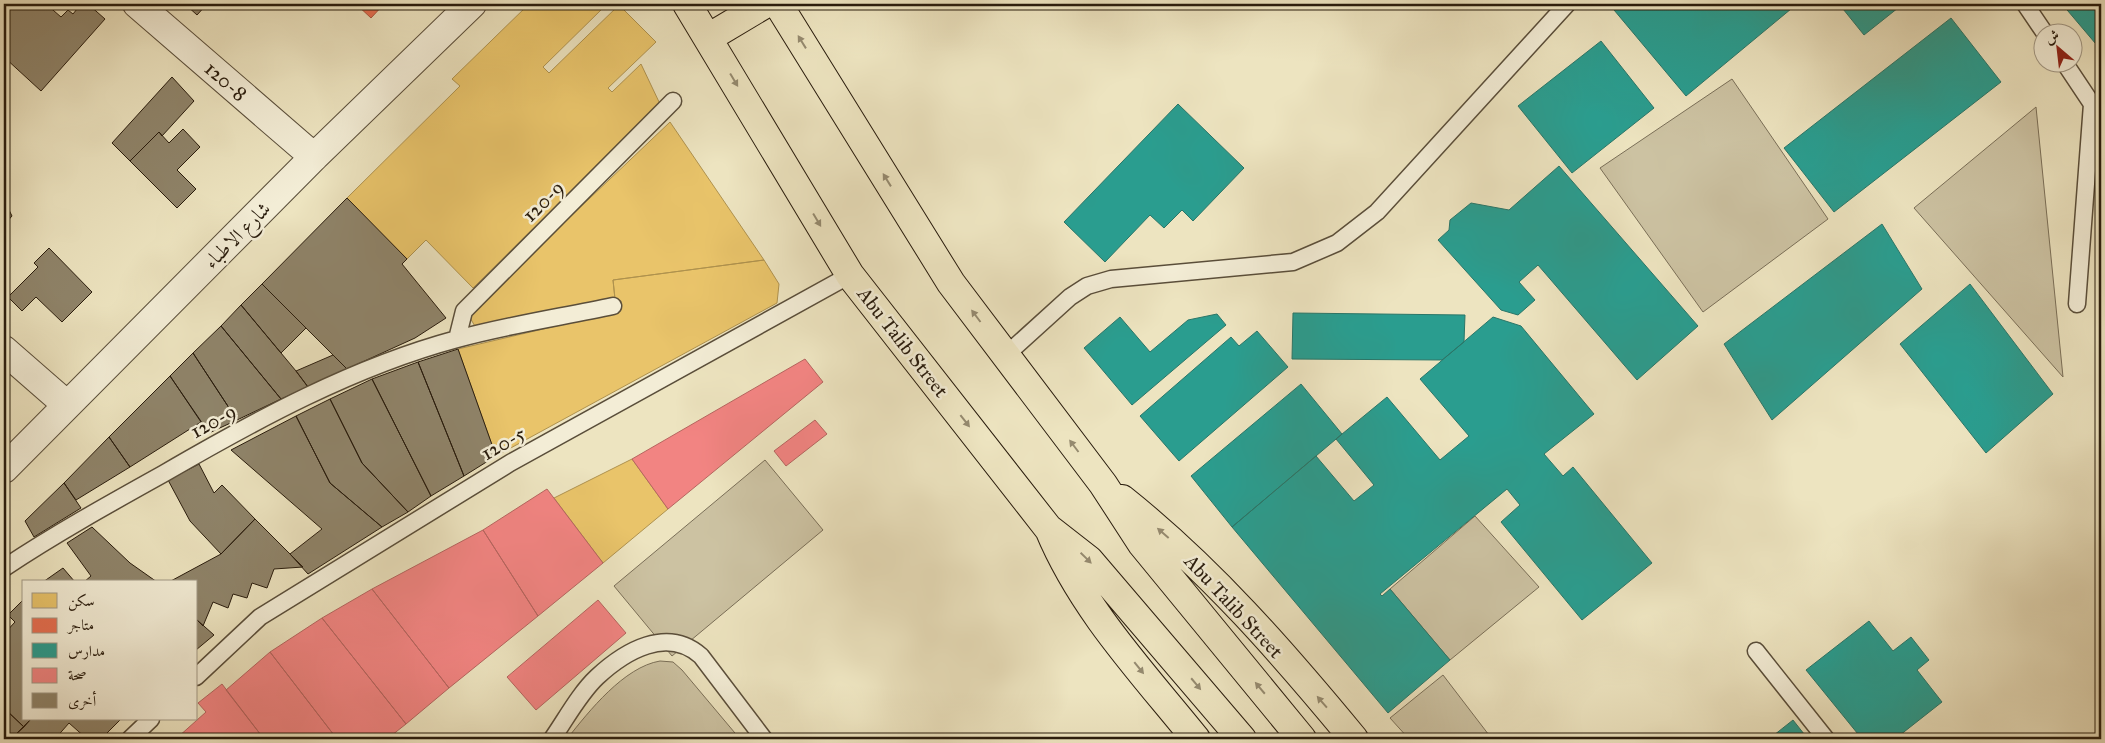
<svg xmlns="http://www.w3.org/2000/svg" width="2105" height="743" viewBox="0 0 2105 743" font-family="'IM FELL Great Primer',Amiri,serif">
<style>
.green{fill:#ccc2a2;stroke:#7a6f58}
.homes{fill:#e9c46a;stroke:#af924e}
.shops{fill:#e76f51;stroke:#ae563d}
.schools{fill:#2a9d8f;stroke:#2a7668}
.health{fill:#f28482;stroke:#b6655f}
.building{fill:#8f846a;stroke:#291c0d}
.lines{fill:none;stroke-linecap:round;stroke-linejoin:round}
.service-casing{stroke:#5a4e3a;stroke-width:19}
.minor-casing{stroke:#5a4e3a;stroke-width:30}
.primary-casing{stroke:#291c0d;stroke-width:30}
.service{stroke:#f3edd6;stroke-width:16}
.minor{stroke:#f3edd6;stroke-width:28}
.primary{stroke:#ede4c0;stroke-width:28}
.oneway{fill:#958a6f}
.labels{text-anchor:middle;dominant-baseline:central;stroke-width:5;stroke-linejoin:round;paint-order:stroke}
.street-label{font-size:20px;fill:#291c0d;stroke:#f3edd6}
</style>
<rect width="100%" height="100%" fill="#ede4c0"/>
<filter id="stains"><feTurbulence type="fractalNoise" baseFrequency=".004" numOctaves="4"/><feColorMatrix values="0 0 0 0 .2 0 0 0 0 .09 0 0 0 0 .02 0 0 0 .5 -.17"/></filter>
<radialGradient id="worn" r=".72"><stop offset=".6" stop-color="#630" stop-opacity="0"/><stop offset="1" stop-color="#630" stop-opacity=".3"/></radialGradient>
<path class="green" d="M1732 79 1828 219 1703 312 1600 168Z
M2036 107 2063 377 1914 208Z
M765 460 823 530 672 656 614 586Z
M1475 516 1539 587 1450 660 1390 589Z
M660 661 673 662 682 670 740 739H567C589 711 624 667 660 661Z
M1443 675 1492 739H1409L1390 718Z"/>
<path class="homes" d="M529 4H601L604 7 543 67 549 73 619 5 656 42 608 88 612 92 641 64 660 104 473 288 426 240 407 259 347 198 460 86 452 79Z
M670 122 764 260 613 280 615 299 477 330 468 314Z
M764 260 779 284 777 303 496 456 458 349 620 311 615 299 613 280Z
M632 459 668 509 603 563 554 498Z"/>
<path class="shops" d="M356 4H384L371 18Z"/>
<path class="schools" d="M1609 4H1797L1686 96Z
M1839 4H1903L1864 35Z
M2062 4H2101V50Z
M1951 18 2001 82 1834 212 1784 148Z
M1601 41 1654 108 1572 173 1518 106Z
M1178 104 1244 168 1193 221 1182 210 1164 228 1150 215 1105 262 1064 222Z
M1559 166 1698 326 1637 380 1538 265 1519 282 1535 300 1518 315 1501 310 1438 240 1449 230 1450 220 1471 203 1509 210Z
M1882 224 1922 289 1772 420 1724 344Z
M1970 284 2053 394 1986 453 1900 344Z
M1293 313 1465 315 1464 342 1442 360 1292 359Z
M1217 314 1226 325 1132 405 1084 348 1120 317 1150 352 1188 320Z
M1493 317 1521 326 1594 414 1544 454 1563 476 1573 467 1652 563 1582 620 1501 522 1520 505 1507 489 1380 594 1382 596 1390 589 1450 660 1388 713 1232 527 1316 456 1354 501 1374 485 1336 439 1387 397 1440 460 1469 436 1420 379Z
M1257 331 1288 367 1179 461 1140 416 1231 337 1239 346Z
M1301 384 1342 434 1232 527 1191 476Z
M1869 621 1893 651 1911 637 1929 660 1917 670 1942 702 1895 739H1862L1806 670Z
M1793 720 1808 739H1769Z"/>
<path class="health" d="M805 359 823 382 668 509 632 459Z
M815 420 827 434 786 466 774 451Z
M547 489 603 563 538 616 483 530Z
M483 530 538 616 449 688 372 589Z
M372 589 449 688 406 724 322 618Z
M598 600 626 633 536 710 507 677Z
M322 618 406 724 387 739H337L270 652Z
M270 652 337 739H264L226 690Z
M222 684 264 739H180L178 737 206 712 198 703Z"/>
<path class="building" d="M8 4H46L61 17 68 10 73 14 81 4H88L105 19 41 91 4 57V8Z
M185 4H207L197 15Z
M172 77 194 101 162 136 159 132 130 161 112 143Z
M183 129 200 147 177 170 196 189 177 208 130 161 159 132 169 143Z
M347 198 407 259 402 264 446 318 415 338 347 369 262 284Z
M4 200 12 216 4 225Z
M49 248 92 292 62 322 36 297 22 311 8 297 38 267 34 263Z
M262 284 306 328 281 353 241 305Z
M241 305 296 371 308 387 281 399 221 326Z
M221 326 281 399 237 420 193 353Z
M458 349 496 456 464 476 418 362Z
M193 353 237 420 209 433 170 376Z
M333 355 347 369 308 387 296 371Z
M418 362 464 476 431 496 372 379Z
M170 376 201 422 130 467 109 437Z
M372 379 431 496 408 512 362 463 330 399Z
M330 399 362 463 408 512 382 527 330 483 296 416Z
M296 416 330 483 382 527 308 574 290 554 322 529 231 450Z
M109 437 130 467 76 500 64 483Z
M199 464 214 493 222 485 255 519 221 554 190 521 168 480Z
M64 483 81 508 34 537 25 521Z
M255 519 303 567 274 569 267 588 252 583 247 598 233 594 228 608 213 602 203 626 196 619V582H169L221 554Z
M92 527 130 563 157 582H84L91 576 67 543Z
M63 568 75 582H43Z
M24 599V719H31L24 727 4 708V634L15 622 8 615Z
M196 619 214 635 196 650Z
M7 711 24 727 11 739H4V715Z
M31 719H121L101 739H87L69 723 55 739H11Z"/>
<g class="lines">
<g class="service-casing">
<path id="service" d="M2025 4 2044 32
M2064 62 2092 104 2077 304
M457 339 464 311 673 101
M1006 355 1070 297 1087 286 1111 279 1293 262 1337 243 1377 212 1567 4
M4 568C55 534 109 504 163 474 256 420 353 367 457 339 508 325 561 317 613 306
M1756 651 1826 739
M196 677 260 617 510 463 850 275
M130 739 151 719
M552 739C566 719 579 694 597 677 625 651 667 626 701 656L764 739"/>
</g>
<g class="minor-casing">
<path id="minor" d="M137 4 314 157
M4 350 67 405
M4 469 314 157 472 4"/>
</g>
<g class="primary-casing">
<path id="primary" d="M687 4 850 275 1048 528 1089 560 1242 739
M778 4 951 283 1103 484 1142 544 1302 739
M708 38 765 4
M1122 499C1210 569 1283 653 1354 739
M1049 529C1082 609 1142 672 1196 739"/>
</g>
<use href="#service" class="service"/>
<use href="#minor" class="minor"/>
<use href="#primary" class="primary"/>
</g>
<defs><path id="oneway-solid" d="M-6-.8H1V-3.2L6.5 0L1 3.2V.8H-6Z" transform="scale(1.25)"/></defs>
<g class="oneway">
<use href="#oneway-solid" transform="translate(802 42) rotate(-122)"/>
<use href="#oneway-solid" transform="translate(734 80) rotate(59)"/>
<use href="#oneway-solid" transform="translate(887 180) rotate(-122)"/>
<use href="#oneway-solid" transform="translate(817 220) rotate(59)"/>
<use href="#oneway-solid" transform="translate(976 316) rotate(-127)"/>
<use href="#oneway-solid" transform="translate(965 421) rotate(52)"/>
<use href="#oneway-solid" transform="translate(1074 446) rotate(-127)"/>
<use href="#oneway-solid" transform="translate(1163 533) rotate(-139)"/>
<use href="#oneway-solid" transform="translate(1086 558) rotate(44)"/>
<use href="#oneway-solid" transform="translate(1139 668) rotate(51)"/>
<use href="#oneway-solid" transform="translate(1196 684) rotate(50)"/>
<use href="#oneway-solid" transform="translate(1260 688) rotate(-130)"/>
<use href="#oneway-solid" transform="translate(1322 702) rotate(-131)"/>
</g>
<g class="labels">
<g class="street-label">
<text transform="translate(226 81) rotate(41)">120-8</text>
<text transform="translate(543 201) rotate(-45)">120-9</text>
<text transform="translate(237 235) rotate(-45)">شارع الاطباء</text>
<text transform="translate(903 342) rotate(52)">Abu Talib Street</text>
<text transform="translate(213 421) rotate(-29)">120-9</text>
<text transform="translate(503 443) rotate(-30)">120-5</text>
<text transform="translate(1234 606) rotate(47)">Abu Talib Street</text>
</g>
</g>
<rect width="2105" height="743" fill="none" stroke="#ede4c0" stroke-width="20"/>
<rect x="5" y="5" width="2095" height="733" fill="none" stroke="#291c0d" stroke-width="2.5"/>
<rect x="10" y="10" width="2085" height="723" fill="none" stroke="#291c0d"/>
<rect x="22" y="580" width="175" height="140" fill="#f3edd6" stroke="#a29986"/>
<rect x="32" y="593" width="25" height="15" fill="#e9c46a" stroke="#a29986"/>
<text x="68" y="606" font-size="15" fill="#291c0d">سكن</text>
<rect x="32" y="618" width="25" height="15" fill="#e76f51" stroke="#a29986"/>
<text x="68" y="630" font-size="15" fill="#291c0d">متاجر</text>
<rect x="32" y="643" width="25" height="15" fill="#2a9d8f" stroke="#a29986"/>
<text x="68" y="656" font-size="15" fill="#291c0d">مدارس</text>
<rect x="32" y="668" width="25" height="15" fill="#f28482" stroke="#a29986"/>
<text x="68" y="680" font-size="15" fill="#291c0d">صحة</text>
<rect x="32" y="693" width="25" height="15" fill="#8f846a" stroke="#a29986"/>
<text x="68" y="706" font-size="15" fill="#291c0d">أخرى</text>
<g transform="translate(2058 48) rotate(332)"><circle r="24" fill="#f3edd6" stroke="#a29986"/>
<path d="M0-4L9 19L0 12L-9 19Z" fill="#8f2418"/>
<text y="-8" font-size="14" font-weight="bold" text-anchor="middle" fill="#291c0d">ش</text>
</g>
<rect width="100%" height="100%" filter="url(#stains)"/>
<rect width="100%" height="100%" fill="url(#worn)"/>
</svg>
